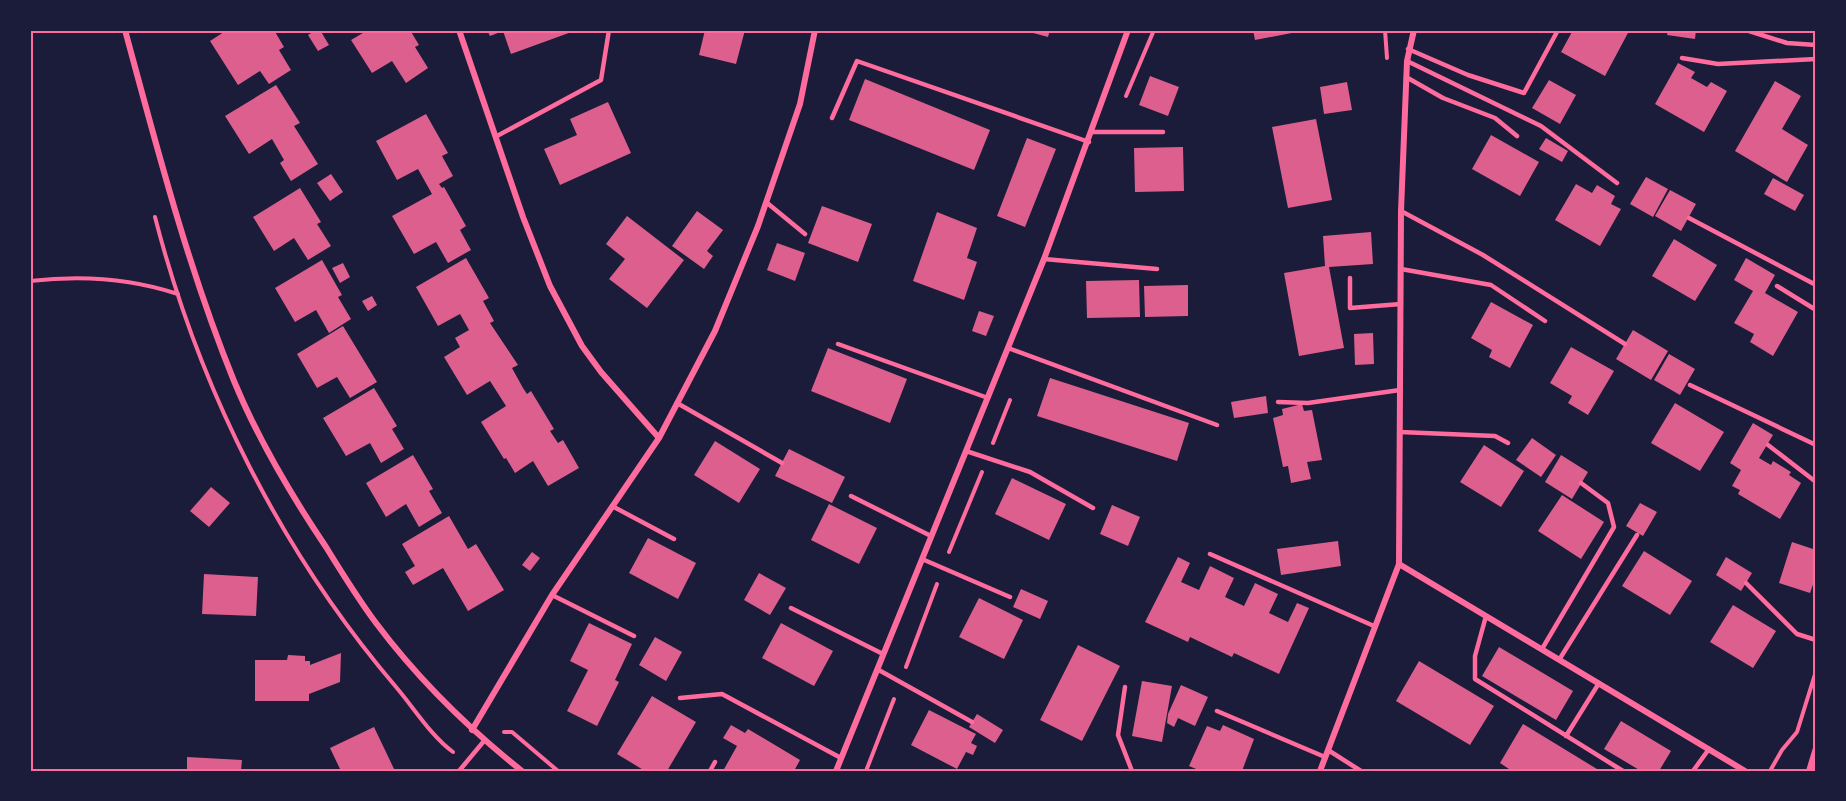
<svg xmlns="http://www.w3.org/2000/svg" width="1846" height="801" viewBox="0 0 1846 801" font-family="Karla,sans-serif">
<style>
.building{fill:#dd5f8e}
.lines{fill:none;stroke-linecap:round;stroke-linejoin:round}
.path{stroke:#ff6b9d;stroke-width:4}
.service{stroke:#ff6b9d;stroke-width:4.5}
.minor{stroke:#ff6b9d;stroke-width:6}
.neatline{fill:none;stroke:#ff6b9d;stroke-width:2}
</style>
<rect width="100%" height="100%" fill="#1b1b3a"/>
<path class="building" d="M227 30H274L284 47 279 50 291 70 269 84 260 71 238 85 210 41Z
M316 30H320L329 45 318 51 308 35Z
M368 30H410L419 45 415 47 428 68 406 83 392 61 372 73 351 40Z
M487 30H577L511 54 503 31 490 36Z
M705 30H745L736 64 699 55Z
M1022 30H1050L1048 37Z
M1253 30H1302V31L1255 40Z
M1573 30H1627L1629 31 1605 76 1561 52Z
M1668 30H1696L1695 39 1667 35Z
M1678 63 1695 72 1691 78 1707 87 1711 82 1727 91 1704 132 1655 104Z
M1150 76 1179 87 1168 116 1139 105Z
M865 79 990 130 974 170 849 120Z
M1549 80 1576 95 1560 124 1532 108Z
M1775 81 1801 96 1782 129 1808 145 1787 182 1735 151Z
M1347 82 1352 110 1324 114 1320 87Z
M276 85 300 123 294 126 318 164 291 181 280 163 284 160 272 139 249 154 225 116Z
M608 102 631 153 560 185 544 149 577 135 570 119Z
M426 114 448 153 442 156 453 176 439 184 442 188 444 187 466 226 460 230 471 250 448 263 436 242 414 254 392 216 432 194 418 169 397 180 376 141Z
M1316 119 1332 200 1288 208 1272 127Z
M1491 135 1539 162 1520 196 1472 169Z
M1027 138 1056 149 1025 227 997 216Z
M1546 138 1568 151 1562 162 1539 149Z
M1183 147 1184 191 1135 192 1134 148Z
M331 174 343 192 330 201 317 183Z
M1646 177 1668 189 1653 217 1630 204Z
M1773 178 1804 195 1795 211 1764 194Z
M1576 184 1592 193 1597 185 1615 196 1611 204 1621 209 1600 246 1555 220Z
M300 188 321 222 317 224 331 246 308 260 294 238 274 251 253 217Z
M1670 190 1696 204 1681 231 1655 216Z
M822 206 872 224 858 262 808 243Z
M697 211 723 230 707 251 713 256 704 269 672 246Z
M937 212 977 228 967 258 977 262 964 300 913 281Z
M627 216 684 260 647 308 609 279 625 259 606 244Z
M1371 232 1373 264 1329 267 1344 348 1299 356 1284 273 1325 266 1323 236Z
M1674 239 1717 265 1695 301 1652 276Z
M777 243 805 253 795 281 767 270Z
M466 258 489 298 483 301 494 321 490 323 518 365 512 368 523 388 527 394 531 391 554 429 550 431 558 443 563 440 579 468 548 486 533 461 515 473 506 458 504 459 481 422 506 406 490 381 467 395 444 357 460 347 455 338 469 330 460 314 438 326 416 287Z
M1746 258 1775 275 1765 293 1798 312 1773 356 1750 342 1754 334 1734 323 1753 291 1734 280Z
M322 260 342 295 338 297 351 319 329 333 316 310 295 322 275 288Z
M343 263 350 277 340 283 332 268Z
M1139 280 1140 317 1087 318 1086 281Z
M1188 285V316L1145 317 1144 286Z
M372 296 377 305 368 311 362 301Z
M1491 302 1533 325 1510 368 1489 357 1492 350 1471 338Z
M979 311 994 316 986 336 972 331Z
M343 326 377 382 350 398 337 377 317 388 297 354Z
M1633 330 1668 351 1651 380 1616 359Z
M1373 333 1374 364 1355 365 1354 334Z
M1571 347 1614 371 1588 415 1568 403 1572 396 1550 383Z
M828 348 907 379 890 423 811 391Z
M1669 354 1695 369 1680 395 1654 380Z
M1050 378 1189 423 1177 461 1037 416Z
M374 388 397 426 392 429 404 449 381 463 370 443 346 456 323 418Z
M1266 396 1268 413 1234 418 1231 402Z
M1675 403 1724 432 1700 471 1651 443Z
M1302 404 1304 411 1312 410 1322 460 1307 462 1311 479 1291 483 1288 466 1283 467 1273 418 1283 415 1282 409Z
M1753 423 1773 435 1759 458 1771 465 1773 461 1791 472 1789 475 1801 483 1780 519 1738 494 1740 490 1732 486 1741 470 1730 463Z
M1532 438 1556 455 1541 477 1516 460Z
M715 441 760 469 739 503 694 475Z
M1484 445 1524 471 1501 507 1460 482Z
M789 449 845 477 832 503 775 476Z
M413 455 433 489 429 491 442 513 419 527 406 504 386 517 366 483Z
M1561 455 1588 472 1572 499 1545 482Z
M1012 478 1066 504 1049 540 995 514Z
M211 487 230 503 209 527 190 511Z
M1562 495 1604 522 1581 559 1538 531Z
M1640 503 1657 512 1643 536 1626 526Z
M829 504 877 528 859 564 811 540Z
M1112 505 1140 517 1128 546 1100 534Z
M449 516 468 549 476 544 504 590 468 611 443 568 413 585 405 572 415 566 402 544Z
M648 538 696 563 678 599 629 573Z
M1338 541 1341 566 1281 575 1277 549Z
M1792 542 1816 550V576L1810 593 1779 583Z
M1644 551 1692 581 1670 615 1622 586Z
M532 552 540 558 530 571 522 565Z
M1178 557 1190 563 1181 582 1199 590 1210 566 1234 578 1225 597 1244 606 1255 583 1278 594 1269 613 1288 622 1297 603 1309 608 1279 674 1234 653 1232 657 1190 637 1188 642 1145 622Z
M1726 557 1752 573 1741 591 1716 575Z
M759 573 786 588 770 615 744 600Z
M204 574 258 577 256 616 202 614Z
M1021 589 1048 601 1040 619 1013 607Z
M979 598 1023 620 1004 659 959 637Z
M1733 605 1776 631 1753 668 1710 642Z
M589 623 632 644 615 680 619 682 597 726 567 711 588 670 570 661Z
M781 623 833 651 814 686 762 658Z
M655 637 682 652 666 681 639 665Z
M1078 645 1120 666 1082 741 1040 720Z
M1499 647 1573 691 1556 720 1482 676Z
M341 653 340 682 309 694V701H255V660H287L288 655 305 656V661H310V665Z
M1419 661 1494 706 1470 745 1396 701Z
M1142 681 1172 686 1162 742 1132 736Z
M1181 685 1208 697 1195 726 1178 718 1174 727 1167 723 1168 714Z
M652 696 696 722 667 771H645L617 754Z
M929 710 976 734 971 743 977 746 973 755 966 752 957 769 911 745Z
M977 714 1003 730 995 743 969 727Z
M1621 721 1671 751 1659 771H1641L1604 749Z
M1523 724 1597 769 1596 771H1512L1500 763Z
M731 725 745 733 748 729 800 760 794 771H723L737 746 723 738Z
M1223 725 1254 739 1242 771H1201L1189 766 1207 726 1220 731Z
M374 727 395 771H341L330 748Z
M187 757 242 760 241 771H187Z"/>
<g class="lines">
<path class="path" d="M1385 30 1387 58
M1126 96 1154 30
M155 217C199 388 281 552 396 687 414 708 431 736 453 752
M30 281C80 275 130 278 178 294
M993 443 1010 400
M949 552 982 472
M906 667 937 584
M504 732H512L558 771
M866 771 894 699
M1770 771 1782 750 1797 732 1816 671"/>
<path class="service" d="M1746 30 1787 43 1816 45
M1408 49 1468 75 1524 93 1558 30
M1682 58 1718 64 1816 59
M1407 61 1541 126 1617 183
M1406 77 1443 98 1495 118 1517 136
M832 118 857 61 1089 142
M1092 132H1163
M497 136 601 80 609 30
M766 202 805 234
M1401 211 1483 255 1625 344
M1689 218 1816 285
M1044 259 1157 269
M1401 269 1491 285 1545 321
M1350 278V308L1401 304
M1777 286 1816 310
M838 344 988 398
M1008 348 1217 425
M1690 385 1816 445
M1278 402 1308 403 1400 390
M677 403 782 463
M1400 432 1495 436 1508 443
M1768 445 1816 482
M966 451 1030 472 1093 508
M851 496 931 536
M612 506 674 539
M1210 554 1374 626
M922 559 1010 597
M1746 583 1797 634 1816 640
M552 595 634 636
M791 608 883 654
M1486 616 1475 656V679L1623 771
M1542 649 1614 527 1608 503 1581 483
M1559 660 1637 535
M877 669 972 722
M1125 687 1118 735 1132 771
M680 698 722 694 841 758
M1217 711 1325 757
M1566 736 1599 683
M1328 750 1361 771
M459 771 484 741
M710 771 715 762
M1693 771 1709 749"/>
<path class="minor" d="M125 30C157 148 188 268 234 381 258 439 291 495 326 547 342 573 358 599 376 623 418 679 468 728 522 771
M459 30 523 217 550 286 582 346 601 372 659 438
M1399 564 1745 771
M472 730 552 595 659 438 715 331 758 226 800 104 815 30
M836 771 1044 259 1128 30
M1320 771 1399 564 1401 211 1407 61 1414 30
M1809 771 1816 748"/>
</g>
<rect width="1846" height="801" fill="none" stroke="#1b1b3a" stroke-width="63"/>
<rect x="32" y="32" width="1782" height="738" class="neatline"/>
</svg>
